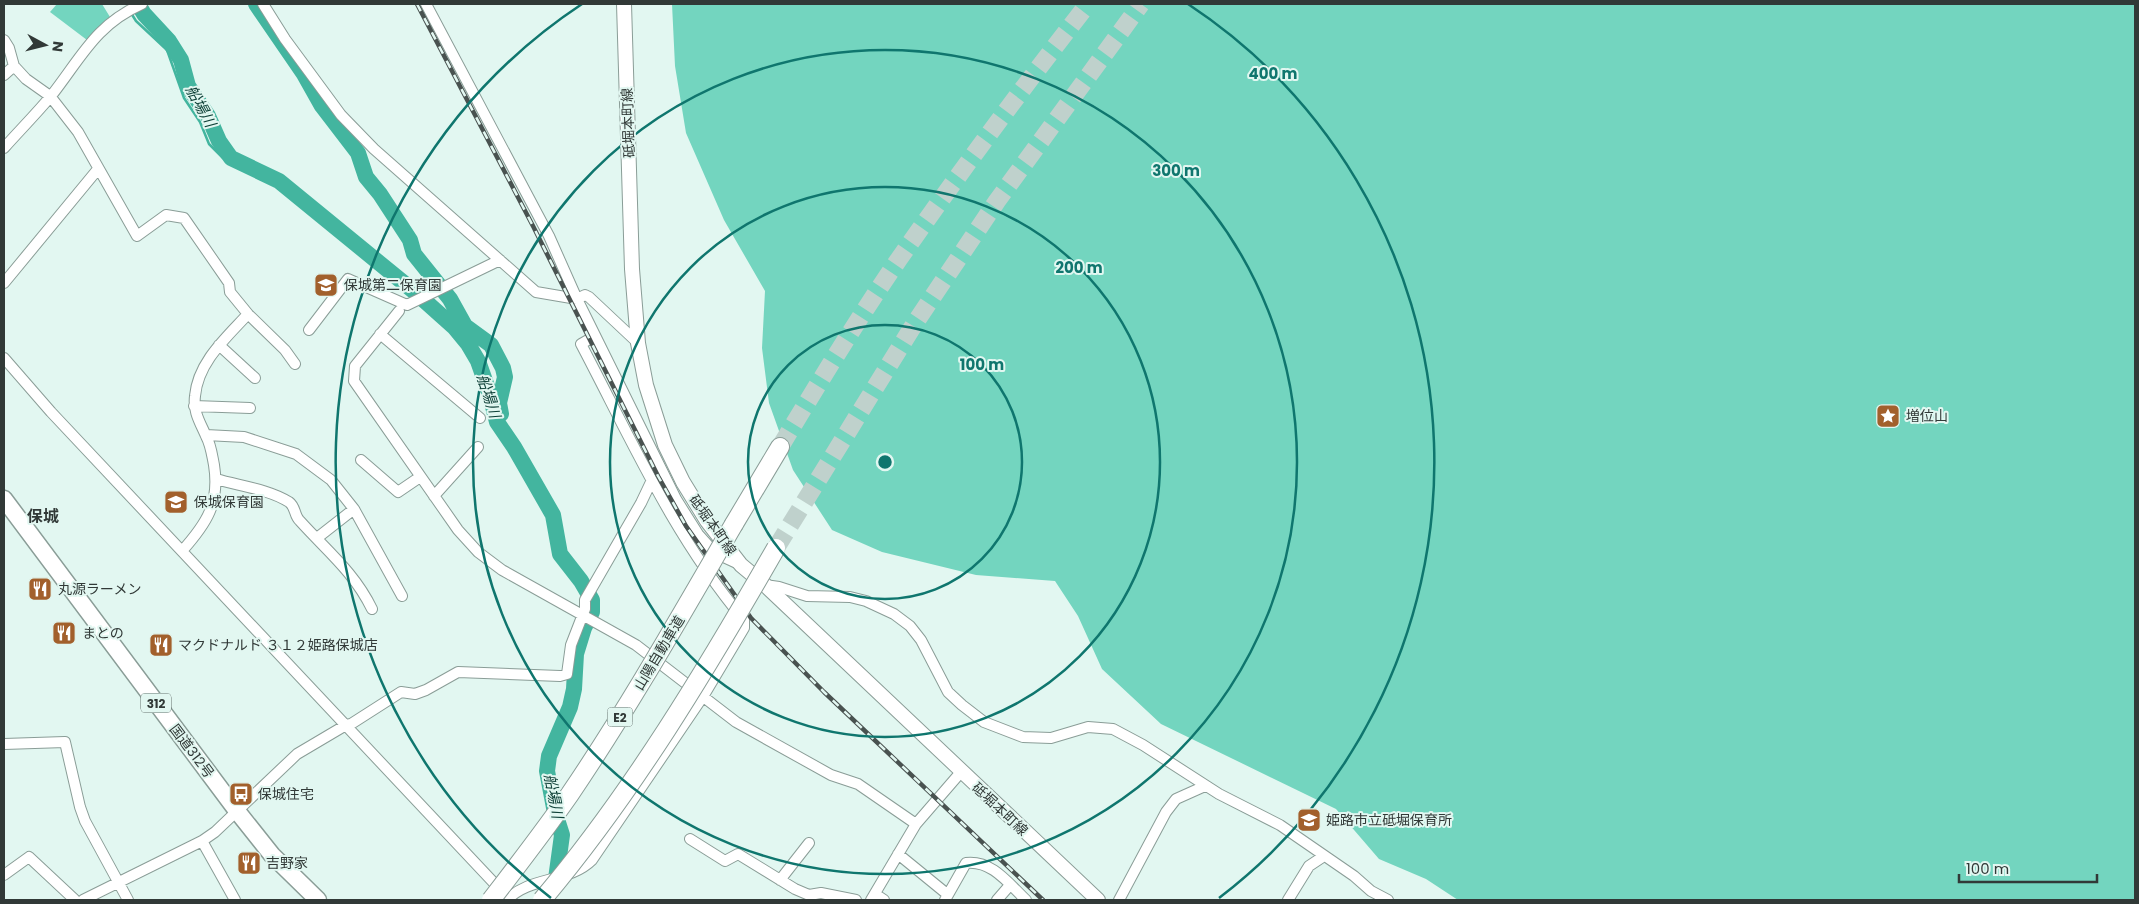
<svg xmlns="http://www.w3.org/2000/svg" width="2139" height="904" viewBox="0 0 2139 904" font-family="Poppins,'Noto Sans JP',sans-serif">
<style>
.green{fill:#73d5bf}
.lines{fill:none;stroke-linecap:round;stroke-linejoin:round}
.stream{stroke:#43b59f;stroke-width:2.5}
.river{stroke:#43b59f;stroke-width:16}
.motorway-tunnel{stroke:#bfd1cc;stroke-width:18;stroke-dasharray:18 9;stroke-linecap:butt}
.minor-casing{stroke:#8a9d97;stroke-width:12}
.secondary-casing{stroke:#8a9d97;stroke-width:16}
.trunk-casing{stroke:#8a9d97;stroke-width:19}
.motorway-casing{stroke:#8a9d97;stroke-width:20}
.minor{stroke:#fff;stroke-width:10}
.secondary{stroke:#fff;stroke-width:14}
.trunk{stroke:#fff;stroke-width:16}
.motorway{stroke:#fff;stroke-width:18}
.rail-casing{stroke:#495250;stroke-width:4.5}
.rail{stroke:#e2f7f1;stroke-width:2.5;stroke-dasharray:8;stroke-linecap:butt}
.motorway-bridge-casing{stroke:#8a9d97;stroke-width:20;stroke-linecap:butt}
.motorway-bridge{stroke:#fff;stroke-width:18}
.ring{fill:none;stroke:#0f766e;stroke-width:2.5}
.labels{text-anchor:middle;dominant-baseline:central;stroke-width:4;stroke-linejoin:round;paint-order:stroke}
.shield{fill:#e2f7f1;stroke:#66726f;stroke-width:1}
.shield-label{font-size:12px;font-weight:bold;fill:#313937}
.street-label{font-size:14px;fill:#313937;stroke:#e2f7f1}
.poi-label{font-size:14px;fill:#313937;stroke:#e2f7f1;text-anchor:start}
.water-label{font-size:15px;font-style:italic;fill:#0f4138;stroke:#e2f7f1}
.quarter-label{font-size:16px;font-weight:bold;fill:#313937;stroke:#e2f7f1}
.centre{fill:#0f766e;stroke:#e2f7f1;stroke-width:2.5}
.ring-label{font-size:15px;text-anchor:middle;font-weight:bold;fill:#0f766e;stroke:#e2f7f1;stroke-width:4;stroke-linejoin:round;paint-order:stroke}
</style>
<rect width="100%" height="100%" fill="#e2f7f1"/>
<path class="green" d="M57 4H102L110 17 87 40 50 12Z
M672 4H2135V900H1458L1426 879 1379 859 1336 809 1161 724 1102 669 1078 616 1055 581 976 575 882 552 832 530 793 470 769 403 762 348 765 291 724 220 686 133 675 66Z"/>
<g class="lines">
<path class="stream" d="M131 13 136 21 167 50 184 98 200 122 209 144 223 158H231"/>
<path class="river" d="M138 4 144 14 169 41 181 60 188 86 208 116 219 141 231 158 279 181 416 293 454 327 468 344 478 361 490 395 497 422 514 447 553 515 560 554 581 581 592 600V612L584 628 576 654 574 689 570 707 549 756 547 771 555 813 562 835 555 886
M256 4 304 74 322 106 358 153 366 177 380 194 410 240 414 254 450 299 465 326 491 345 503 368 505 377 499 403 501 414"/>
<path class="motorway-tunnel" d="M780 447C818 384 857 320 899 259 960 172 1023 87 1088 4
M776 548 915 323 997 201 1141 4"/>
<g class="minor-casing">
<path id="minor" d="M263 4 285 39 341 115 374 149 536 292 577 299 585 295 589 297 638 343
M426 4 549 236 577 299 676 499 698 534 715 553 741 565
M4 40 9 48 14 66 26 79 50 96 78 132 137 236 166 215 184 218 229 283 230 292 248 314C226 338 198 362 195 396 193 412 200 422 206 436 211 445 212 455 214 465 220 503 207 523 182 551
M4 75 14 66
M4 148C19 131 36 114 51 96 81 58 95 25 142 4
M4 283 98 169
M399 311 355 366 354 381 458 530 478 552 502 570 636 645 736 722 831 775 858 784 916 824
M248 314 285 350 295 364
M309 330 348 279 407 305 500 260
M380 334 480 418
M219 345 255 378
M4 358 51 412 510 900
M194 406 250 408
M206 435 244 437 296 454 331 480 354 509 402 596
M361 460 398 492 420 477
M216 479C240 486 268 489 289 502 296 507 294 516 300 521 327 551 354 572 372 609
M434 496 478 447
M317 538 354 509
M765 585 779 587 807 596 850 597 866 601 894 614 910 626 921 640 948 692 962 705 984 722 1023 737 1051 738 1088 727 1113 729 1143 745 1219 794 1280 825 1354 876 1371 891 1388 900
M4 744 65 742 80 807 85 821 128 900
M690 839 725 861 738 854 795 889 809 895 821 893 856 900
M202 841 235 900
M898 854 947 894
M4 875 29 857 75 900
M780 880 809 843
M875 894 884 900
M83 900 202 841 215 832 297 754 346 725 351 724 401 692 415 694 426 690 458 672 560 676 567 674 571 645 585 609V600L641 503 651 482
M507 900C530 876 569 883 592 860L704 695 744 628V620C673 535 632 441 581 344L595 336
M871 900 916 824 961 772
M945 900 966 863C992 860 1008 883 1026 900
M997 900 1010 885
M1119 900 1166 812 1176 799 1205 786
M1288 900 1309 866 1324 856"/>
</g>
<g class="secondary-casing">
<path id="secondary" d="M624 4 632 269 638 343 646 385 665 445 683 482 707 521 741 565 765 585 1098 900"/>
</g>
<g class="trunk-casing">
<path id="trunk" d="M4 499 237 811 272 855 318 900"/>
</g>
<g class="motorway-casing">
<path id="motorway" d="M734 524 780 447"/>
</g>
<use href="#minor" class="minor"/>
<use href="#secondary" class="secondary"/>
<use href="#trunk" class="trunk"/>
<use href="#motorway" class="motorway"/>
<g class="rail-casing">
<path id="rail" d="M417 4 533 226 658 476 686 526 751 618 824 692 1043 900"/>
</g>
<use href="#rail" class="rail"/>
<g class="motorway-bridge-casing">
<path id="motorway-bridge" d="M491 900C518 865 545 830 570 794 629 707 681 615 734 524
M542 900C633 792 706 670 776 548"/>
</g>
<use href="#motorway-bridge" class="motorway-bridge"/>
</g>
<g class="ring">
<circle cx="885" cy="462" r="137"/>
<circle cx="885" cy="462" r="275"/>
<circle cx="885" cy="462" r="412"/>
<path d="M551 898A549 549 0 0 1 582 4M1188 4A549 549 0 0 1 1219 898"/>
</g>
<defs>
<g id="school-square" transform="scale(1.25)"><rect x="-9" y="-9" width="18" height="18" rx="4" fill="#a2602c" stroke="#e2f7f1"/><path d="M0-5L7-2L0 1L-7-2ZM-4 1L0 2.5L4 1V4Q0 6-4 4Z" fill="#fff"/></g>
<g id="sight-square" transform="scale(1.25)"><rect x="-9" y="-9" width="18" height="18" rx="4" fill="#a2602c" stroke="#e2f7f1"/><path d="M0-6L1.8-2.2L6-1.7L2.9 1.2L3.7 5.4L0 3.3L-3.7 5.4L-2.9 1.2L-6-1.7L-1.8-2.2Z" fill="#fff"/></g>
<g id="restaurant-square" transform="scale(1.25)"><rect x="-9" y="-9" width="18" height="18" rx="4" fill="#a2602c" stroke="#e2f7f1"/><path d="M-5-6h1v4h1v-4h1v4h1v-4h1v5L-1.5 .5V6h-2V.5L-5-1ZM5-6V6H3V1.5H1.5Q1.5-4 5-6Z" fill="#fff"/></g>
<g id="bus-square" transform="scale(1.25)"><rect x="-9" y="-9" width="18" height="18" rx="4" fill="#a2602c" stroke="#e2f7f1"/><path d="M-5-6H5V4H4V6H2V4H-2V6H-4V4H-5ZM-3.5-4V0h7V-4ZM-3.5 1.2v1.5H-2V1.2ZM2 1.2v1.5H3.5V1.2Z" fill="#fff"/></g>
</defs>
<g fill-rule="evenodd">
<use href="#school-square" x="326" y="285"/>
<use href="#sight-square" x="1888" y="416"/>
<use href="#school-square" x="176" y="502"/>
<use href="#restaurant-square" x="40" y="589"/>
<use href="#restaurant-square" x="64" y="633"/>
<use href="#restaurant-square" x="161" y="645"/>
<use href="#bus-square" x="241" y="794"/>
<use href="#school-square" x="1309" y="820"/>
<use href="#restaurant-square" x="249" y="863"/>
</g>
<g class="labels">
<g class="shield">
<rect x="141" y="693.5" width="30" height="19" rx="4"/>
<rect x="607.5" y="707.5" width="25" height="19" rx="4"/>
</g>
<g class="shield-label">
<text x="156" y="703">312</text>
<text x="620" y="717">E2</text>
</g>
<g class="street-label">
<text transform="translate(628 123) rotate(-92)">砥堀本町線</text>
<text transform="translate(713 525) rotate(55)">砥堀本町線</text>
<text transform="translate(659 653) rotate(-59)">山陽自動車道</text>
<text transform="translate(192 751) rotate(53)">国道312号</text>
<text transform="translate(1000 809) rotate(43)">砥堀本町線</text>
</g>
<g class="poi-label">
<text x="344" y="285">保城第二保育園</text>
<text x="1906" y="416">増位山</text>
<text x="194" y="502">保城保育園</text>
<text x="58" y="589">丸源ラーメン</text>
<text x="82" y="633">まとの</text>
<text x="178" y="645">マクドナルド ３１２姫路保城店</text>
<text x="258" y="794">保城住宅</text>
<text x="1326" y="820">姫路市立砥堀保育所</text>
<text x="266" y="863">吉野家</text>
</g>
<g class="water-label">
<text transform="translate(201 106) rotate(61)">船場川</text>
<text transform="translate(489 396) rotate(72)">船場川</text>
<text transform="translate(554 796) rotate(79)">船場川</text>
</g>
<g class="quarter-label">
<text x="43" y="516">保城</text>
</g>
</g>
<circle cx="885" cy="462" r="8" class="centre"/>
<g class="ring-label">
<text x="1273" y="79">400 m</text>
<text x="1176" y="176">300 m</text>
<text x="1079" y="273">200 m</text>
<text x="982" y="370">100 m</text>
</g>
<rect width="2139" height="904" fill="none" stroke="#313937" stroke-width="10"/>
<g transform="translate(45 45) rotate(97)" stroke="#e2f7f1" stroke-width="4" paint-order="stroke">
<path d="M0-4L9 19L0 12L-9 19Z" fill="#313937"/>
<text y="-8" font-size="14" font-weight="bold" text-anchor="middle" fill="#313937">N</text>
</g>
<path d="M1959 874v8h138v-8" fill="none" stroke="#313937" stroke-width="2.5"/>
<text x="1966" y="874" font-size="15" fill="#313937" stroke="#e2f7f1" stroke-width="4" paint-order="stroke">100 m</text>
</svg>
